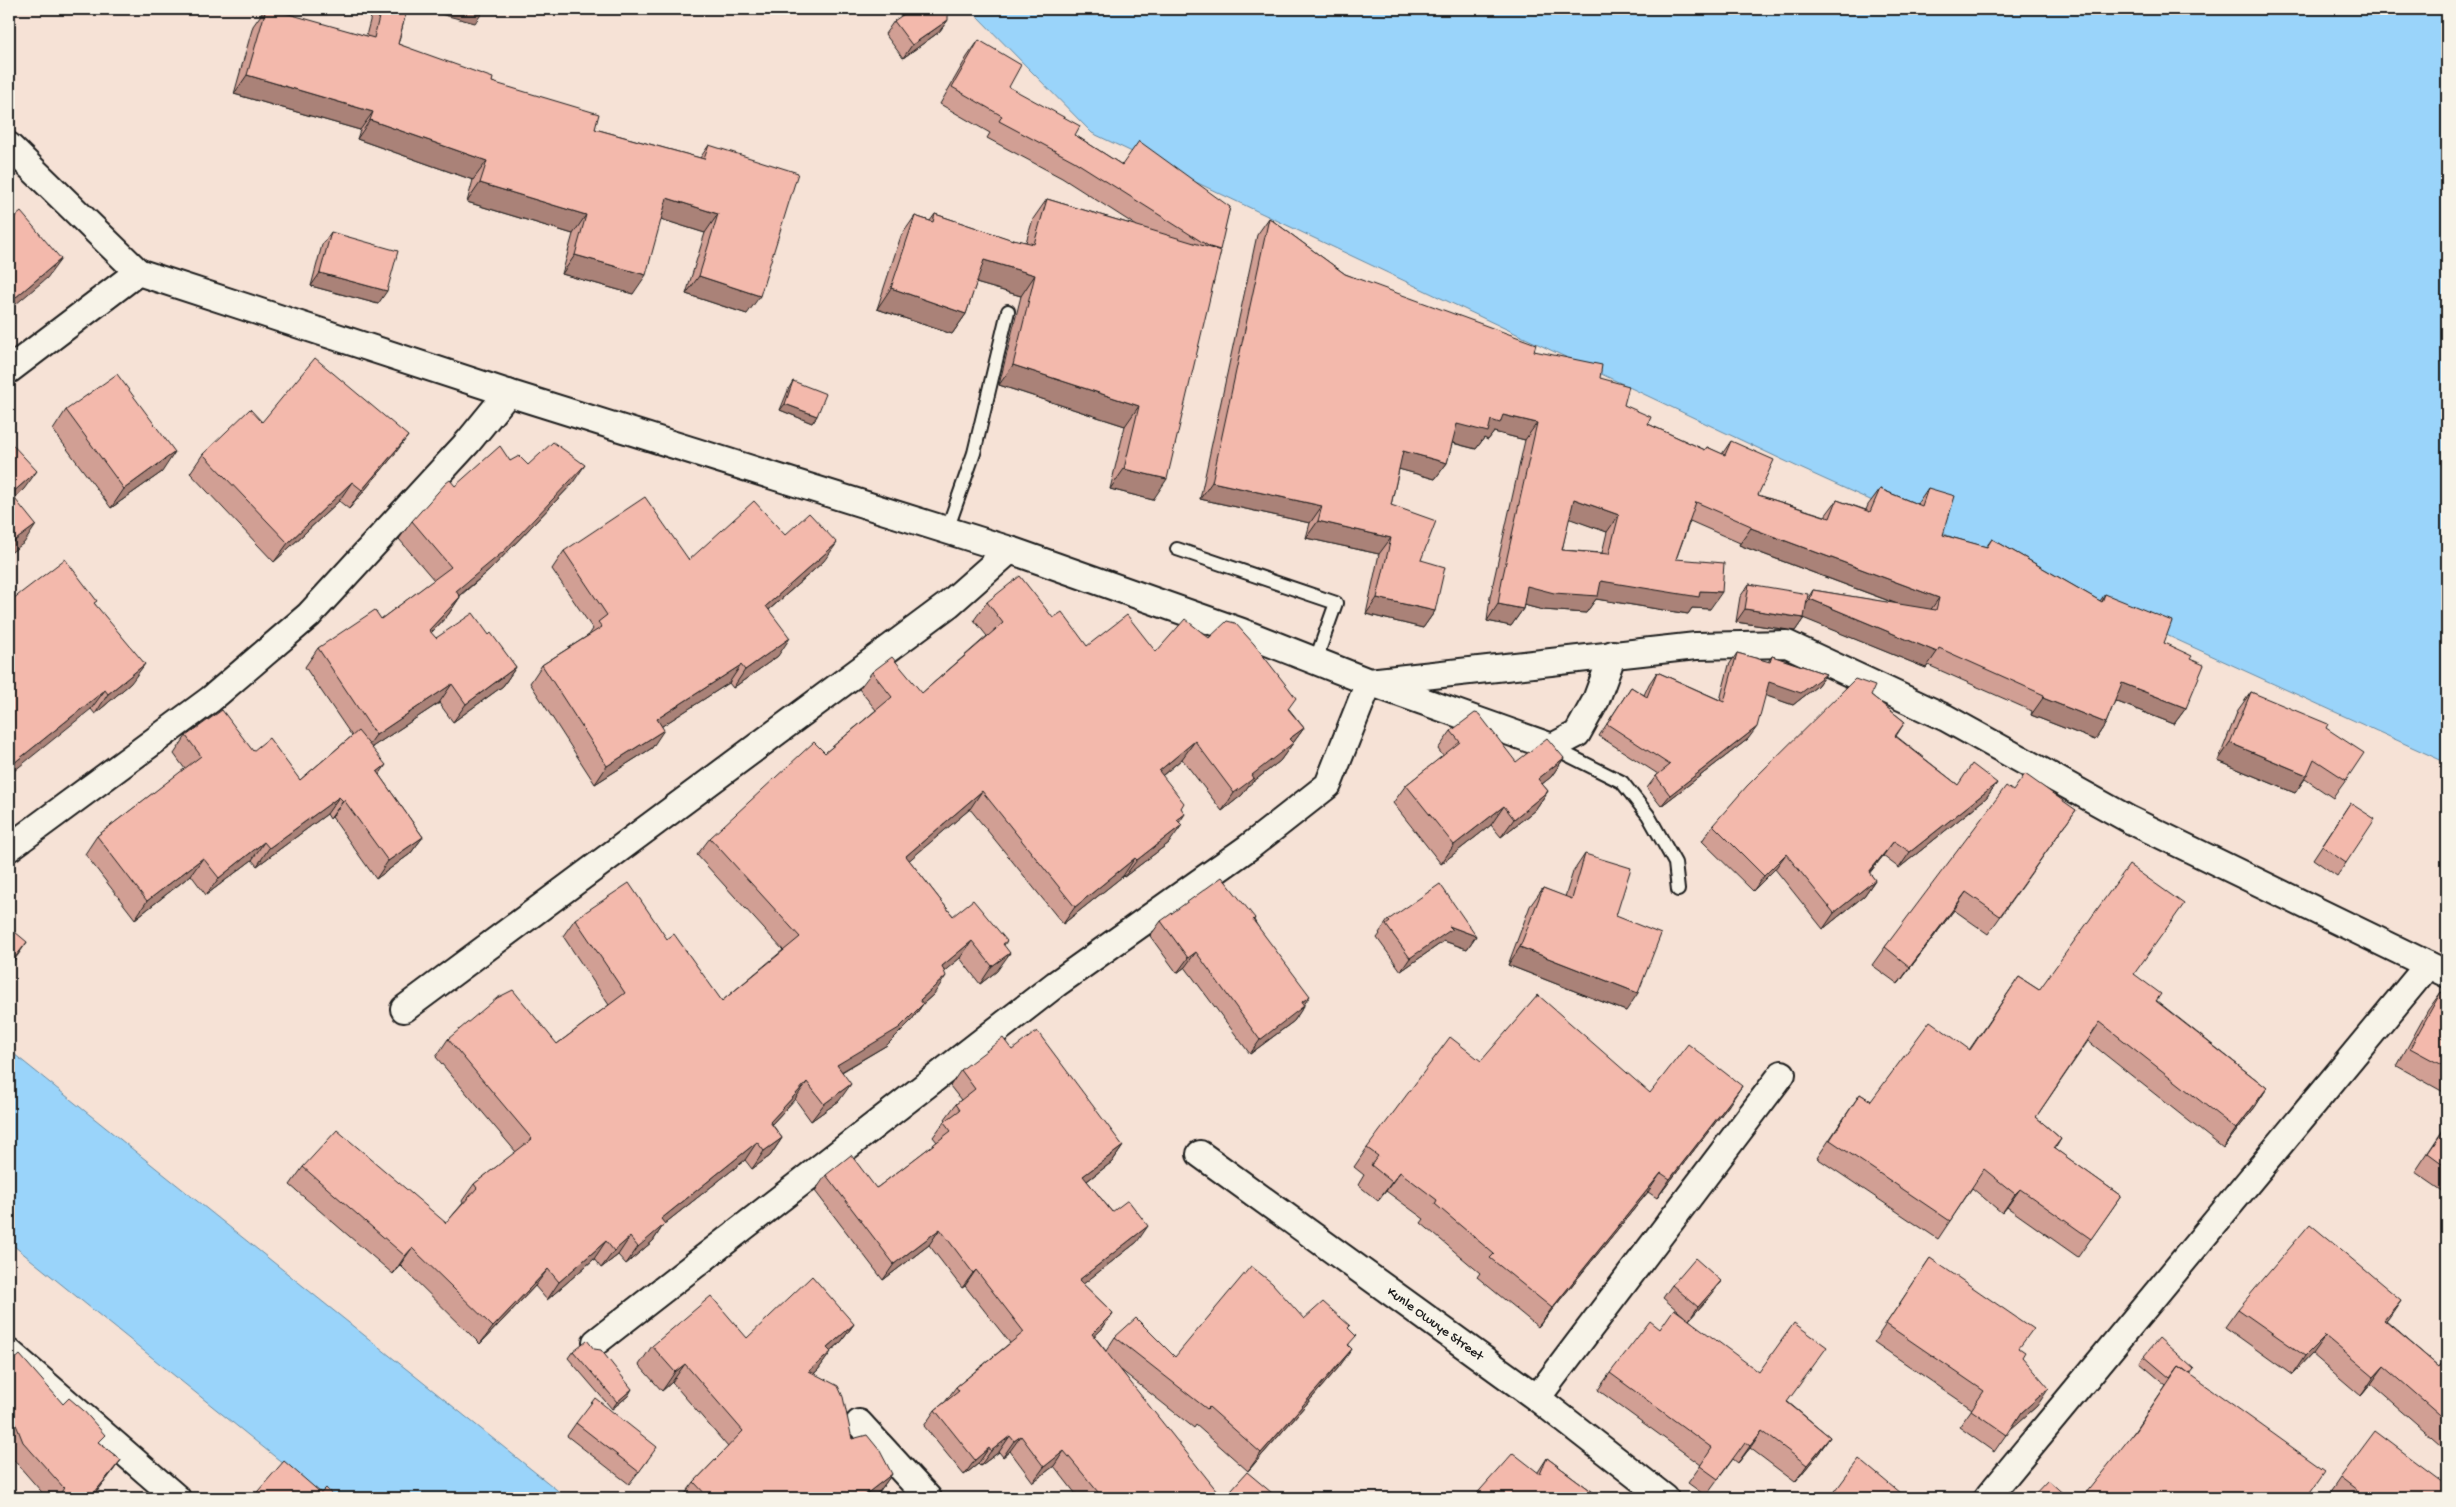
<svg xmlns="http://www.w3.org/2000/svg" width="2456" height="1507" viewBox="0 0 2456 1507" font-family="'Gochi Hand',sans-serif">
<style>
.water{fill:#9ad4fa;stroke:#688aa1}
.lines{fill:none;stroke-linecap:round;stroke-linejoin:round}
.lane-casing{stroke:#1c1c1c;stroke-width:16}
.street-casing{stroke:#1c1c1c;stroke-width:30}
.lane{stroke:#f7f3e8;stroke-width:12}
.street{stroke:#f7f3e8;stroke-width:26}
.wall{fill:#d19f94;stroke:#1c1c1c;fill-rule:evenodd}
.shaded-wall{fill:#aa8278;stroke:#1c1c1c}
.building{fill:#f3b9ac;stroke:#1c1c1c;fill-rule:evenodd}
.labels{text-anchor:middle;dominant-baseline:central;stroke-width:4;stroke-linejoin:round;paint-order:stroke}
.street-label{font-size:14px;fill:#1c1c1c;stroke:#f7f3e8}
</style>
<rect width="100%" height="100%" fill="#f6e2d6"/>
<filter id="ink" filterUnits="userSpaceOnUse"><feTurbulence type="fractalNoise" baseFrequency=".02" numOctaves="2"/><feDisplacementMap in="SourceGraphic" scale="10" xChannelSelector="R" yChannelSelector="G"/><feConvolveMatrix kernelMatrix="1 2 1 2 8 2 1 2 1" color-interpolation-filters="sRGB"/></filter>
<g filter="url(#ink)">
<path class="water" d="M970 9H2447V763L1800 468 1092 133Z
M9 1050 567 1498H326L9 1242Z"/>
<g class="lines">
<g class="lane-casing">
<path id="lane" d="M947 530 974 453 1008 311
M1177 549 1336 603 1316 659
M1552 747 1622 782 1648 815 1675 863 1678 890"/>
</g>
<g class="street-casing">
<g id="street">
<path d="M9 146 138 272 508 393 1010 550 1242 632 1369 682 1696 646 1787 644 1946 718 2130 820 2447 974"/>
<path d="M9 370 138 272"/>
<path d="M9 848 211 699 309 615 468 442 508 393"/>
<path d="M404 1009 949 604 1010 550"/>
<path id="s1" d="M1200 1154 1537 1398 1665 1498"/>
<path d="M596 1342 1056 984 1249 847 1328 785 1369 682 1552 747 1577 734 1596 700 1613 654"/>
<path d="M9 1352 177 1498"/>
<path d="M1537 1398 1782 1074"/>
<path d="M859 1423 928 1498"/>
<path d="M1987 1498 2428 965"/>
</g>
</g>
<use href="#lane" class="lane"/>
<use href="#street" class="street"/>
</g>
<path class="wall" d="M265 9 366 36 373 9H407L398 44 492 82 595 129 700 158 709 145 747 314 686 294 705 233 661 219 633 294 562 274 573 234 467 202 473 180 357 139 360 130 234 94 253 26Z
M948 20 939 32 903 58 885 34 894 21Z
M979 40 1009 87 1075 135 1122 165 1230 207 1153 500 1110 489 1125 426 999 385 1021 296 976 283 966 314 952 334 877 309 901 236 915 216 930 221 935 214 1012 240 1013 239 1026 242 1033 219 1047 199 1137 226 1062 178 987 138 990 133 940 104 967 57Z
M1269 218 1345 274 1600 378 1624 405 1648 424 1705 450 1707 447 1722 454 1731 441 1758 495 1825 516 1837 500 1866 510 1868 505 1880 489 1917 504 1928 488 1943 535 1986 547 1992 539 2100 601 2105 594 2164 643 2190 659 2186 708 2174 724 2115 701 2106 723 2095 740 2031 715 2032 711 1928 665 1926 668 1804 618 1795 631 1736 622 1740 597 1749 584 1808 598 1813 590 1897 604 1739 545 1740 543 1690 521 1676 559 1710 609 1692 608 1688 614 1596 599 1586 613 1543 610 1524 605 1523 609 1511 626 1487 621 1490 597 1525 440 1494 432 1488 440 1484 438 1476 449 1452 443 1447 463 1435 479 1399 469 1391 505 1421 560 1435 611 1423 628 1366 614 1379 554 1306 538 1310 523 1200 499 1257 235ZM1569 518 1607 532 1602 553 1562 550Z
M331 232 378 304 311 286 322 245Z
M793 381 817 416 812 423 780 410 789 388Z
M66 410 162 472 111 508 53 430Z
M203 454 394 455 349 509 339 501 274 562 190 473Z
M510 461 528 465 572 484 490 570 460 596V597L448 615 431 633 436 638 489 635 516 667 503 686 453 722 439 703 372 747 379 775 423 837 410 854 376 879 332 817 330 819 327 814 257 866 252 860 206 895 191 875 135 919 85 854 97 836 185 769 174 754 186 736 253 751 300 780 352 736 305 667 318 648 381 619 434 580 399 539 412 521 455 486Z
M785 535 824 561 769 610 778 656 733 688 729 683 662 726 652 748 595 784 530 683 542 665 589 635 593 629 552 569 564 551 689 560Z
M987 602 1053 618 1087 646 1156 652 1289 709 1304 728 1280 761 1249 785 1242 795 1222 811 1182 759 1162 776 1181 808 1179 822 1169 843 1124 877 1123 876 1063 924 970 809 909 860 953 916 1007 941 1004 945 997 971 980 984 960 958 944 971 934 994 923 1004 911 1021 887 1045 842 1072 839 1101 811 1121 795 1099 772 1124 782 1138 770 1156 752 1169 745 1160 664 1224 653 1241 626 1264 618 1255 601 1268 594 1259 547 1300 535 1286 480 1344 400 1265 393 1274 290 1185 303 1167 446 1223 463 1203 462 1201 474 1184 516 1152 436 1057 448 1039 557 1044 609 1005 563 936 575 919 667 939 722 1001 783 950 697 855 710 838 825 753 876 710 859 689 872 672 922 693 987 636 974 620Z
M95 604 131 683 95 714 91 709Z
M1737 653 1768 662 1772 656 1826 674 1817 686 1793 705 1765 695 1748 739 1661 806 1647 788 1656 776 1658 774 1599 736 1631 687 1644 695 1649 684 1657 672 1720 700 1729 665Z
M2251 692 2326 728 2346 780 2333 798 2305 779 2295 793 2218 761 2238 710Z
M1871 695 1905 722 1896 736 1958 785 1997 783 1986 798 1899 868 1883 856 1869 873 1875 880 1864 896 1823 929 1775 869 1753 891 1702 841 1713 825Z
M1451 731 1516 762 1564 758 1551 777 1542 784 1548 791 1535 810 1501 837 1491 825 1441 864 1393 803 1406 785 1443 756 1438 749Z
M2013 791 2076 810 1988 934 1954 910 1898 984 1872 965 1885 947Z
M2350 803 2346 863 2337 876 2313 859Z
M1585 854 1626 1011 1508 965 1530 906 1543 888 1565 897 1573 872Z
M1255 918 1254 920 1304 1005 1294 1021 1250 1054 1185 967 1177 973 1150 936 1161 921Z
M1388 920 1476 936 1467 949 1444 941 1401 971 1377 938 1380 934 1379 933Z
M2134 974 2157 1001 2267 1088 2255 1107 2223 1148 2088 1041 2036 1117 2061 1139 2055 1149 2121 1196 2078 1257 2007 1207 2002 1213 1972 1188 1938 1239 1817 1158 1860 1094 1871 1101 1969 1050 2019 977 2039 990Z
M2441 992 2447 996V1094L2397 1066 2428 1010Z
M1012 1050 1123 1146 1112 1162 1087 1181 1112 1212 1137 1242 1083 1284 1113 1313 1102 1329 1094 1336 1106 1351 1115 1337 1175 1357 1304 1319 1348 1328 1349 1346 1339 1367 1248 1471 1196 1425 1194 1428 1121 1370 1212 1498H1079L1054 1466 1033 1482 1010 1451 1003 1457 999 1452 980 1466 978 1464 964 1475 924 1426 935 1410 945 1402 956 1387 1010 1343 965 1286 962 1288 929 1245 883 1280 815 1191 826 1175 876 1188 878 1187 937 1142 933 1137 944 1122 946 1120 945 1119 956 1104 961 1100 950 1086 961 1070Z
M1481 1061 1650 1093 1729 1105 1657 1198 1648 1192 1538 1327 1477 1277 1480 1273 1421 1223 1424 1219 1386 1191 1378 1201 1358 1185 1364 1175 1354 1167 1367 1148Z
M2447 1124V1194L2415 1172Z
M1930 1258 2019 1348 2022 1357 2037 1406 2010 1429 1994 1452 1959 1427 1972 1409 1874 1342Z
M1721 1281 1712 1294 1689 1320 1830 1437 1818 1454 1795 1482 1750 1448 1738 1463 1733 1459 1706 1496 1688 1483 1701 1465 1598 1390 1610 1373 1660 1329 1686 1318 1663 1298 1672 1285Z
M2238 1309 2388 1319 2386 1321 2439 1367 2447 1357V1450L2371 1384 2361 1396 2312 1354 2292 1375 2225 1327Z
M854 1324 841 1342 831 1351 818 1370 814 1374 852 1439 892 1474 879 1492 872 1498H682L694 1482 728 1447 672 1382 662 1391 639 1365 652 1346 747 1338Z
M573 1351 628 1396 612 1409 568 1358Z
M2144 1356 2194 1369 2132 1435 2166 1385 2140 1363Z
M9 1365 63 1404 99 1443 121 1460 109 1476 92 1498H47L12 1458 9 1450Z
M576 1423 648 1460 629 1484 567 1436Z
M1547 1458 1601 1498H1473L1538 1472Z
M2340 1478 2447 1498H2329L2327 1497Z"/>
<path class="shaded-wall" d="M421 9H485L475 23Z
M948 20 939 32 903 58 912 45Z
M247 75 373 112 360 130 234 94Z
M370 120 487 161 473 180 357 139Z
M480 183 586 215 573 234 467 202Z
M667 198 718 214 705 233 654 217Z
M575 255 646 275 633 294 562 274Z
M61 259 47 278 9 310V303Z
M984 260 1035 275 1021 296 969 281Z
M320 273 387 291 378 304 311 286Z
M699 276 760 296 747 314 686 294Z
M891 288 966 314 952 334 877 309Z
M1013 365 1139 406 1125 426 999 385Z
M785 404 817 416 812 423 780 410Z
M1503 415 1537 423 1525 440 1494 432 1488 440 1484 438 1476 449 1446 441 1457 424 1491 420Z
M408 436 394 455 349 509 362 490Z
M1403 451 1447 463 1435 479 1391 467Z
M175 452 162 472 111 508 124 489Z
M585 465 572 484 490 570 443 609 456 591Z
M1124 469 1167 479 1153 500 1110 489Z
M37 471 24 489 9 503 11 494Z
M352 482 339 501 274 562 288 543Z
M1212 482 1322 506 1310 523 1200 499Z
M1574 499 1619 515 1607 532 1562 516Z
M1318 521 1391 538 1379 554 1306 538Z
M36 525 24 543 9 554V545Z
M1751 528 1939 598 1927 615 1739 545Z
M837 543 824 561 754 623 766 606Z
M1601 581 1700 591 1722 592 1710 609 1692 608 1688 614 1596 599 1586 613 1543 610 1516 603 1527 586Z
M460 597 448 615 416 649 429 630Z
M1377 598 1435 611 1423 628 1366 614Z
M1810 599 1937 652 1926 668 1798 616Z
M1498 604 1523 609 1511 626 1487 621Z
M1745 609 1804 618 1795 631 1736 622Z
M790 638 778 656 733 688 745 670Z
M145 664 131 683 95 714 108 694Z
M741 665 729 683 645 737 657 719Z
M516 667 503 686 453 722 466 704Z
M1826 674 1817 686 1793 705 1761 694 1769 682Z
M2122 683 2186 708 2174 724 2110 699Z
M452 684 439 703 363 753 376 735Z
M105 690 91 709 9 775V767Z
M2043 698 2106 723 2095 740 2031 715Z
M1757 727 1748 739 1661 806 1670 795Z
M1304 728 1280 761 1249 785 1242 795 1222 811 1234 793 1252 775 1289 739Z
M664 730 652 748 595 784 607 766Z
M1195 741 1182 759 1146 789 1159 771Z
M2230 743 2307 775 2295 793 2218 761Z
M1564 758 1551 777 1525 797 1538 779Z
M386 765 374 782 377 772Z
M1997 783 1986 798 1899 868 1910 852Z
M982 791 970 809 893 874 906 856Z
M1548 791 1535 810 1501 837 1514 819Z
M339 797 327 814 257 866 269 848Z
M344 800 332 817 330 819 343 801Z
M1504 806 1491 825 1441 864 1454 845Z
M1185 814 1173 832 1177 820Z
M1182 825 1169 843 1124 877 1137 860Z
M423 837 410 854 376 879 388 861Z
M1894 841 1883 856 1858 888 1869 872Z
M264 842 252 860 206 895 219 878Z
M1786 854 1775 869 1753 891 1764 876Z
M203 858 191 875 135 919 147 901Z
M1135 858 1123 876 1063 924 1075 907Z
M1875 880 1864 896 1823 929 1834 913Z
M1966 892 1954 910 1898 984 1910 967Z
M1449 926 1476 936 1467 949 1444 941 1401 971 1410 958Z
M972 941 960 958 930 983 942 966Z
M27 942 18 955 9 967V965Z
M1520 947 1638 993 1626 1011 1508 965Z
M1196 952 1185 967 1177 973 1188 958Z
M1010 953 997 971 980 984 992 966Z
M946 976 934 994 908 1017 920 1000Z
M1310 996 1301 1009 1304 1006 1294 1021 1250 1054 1260 1040 1302 1002Z
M923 1004 911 1021 887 1045 824 1082 837 1065Z
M807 1082 795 1099 758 1139 770 1122Z
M851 1084 839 1101 811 1121 824 1104Z
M1742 1086 1729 1105 1657 1198 1670 1179Z
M2267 1088 2255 1107 2223 1148 2236 1129Z
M782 1138 770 1156 752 1169 764 1151Z
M757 1142 745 1160 664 1224 653 1241 626 1264 638 1247 661 1219Z
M1123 1146 1112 1162 1072 1192 1083 1176Z
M1400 1172 1386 1191 1378 1201 1392 1182Z
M1661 1173 1648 1192 1538 1327 1552 1308Z
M2020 1189 2007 1207 2002 1213 2015 1194Z
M1148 1226 1137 1242 1068 1296 1079 1280Z
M940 1229 929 1245 883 1280 894 1264Z
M630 1237 618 1255 601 1268 614 1251Z
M606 1241 594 1259 547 1300 559 1282Z
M412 1248 400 1265 393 1274 405 1256Z
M548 1269 535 1286 480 1344 493 1327Z
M976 1270 965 1286 962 1288 973 1273Z
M1721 1281 1712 1294 1689 1320 1698 1307Z
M2401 1300 2388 1319 2371 1339 2384 1320Z
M1113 1313 1102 1329 1081 1349 1092 1334Z
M854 1324 841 1342 814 1366 827 1348Z
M2325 1336 2312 1354 2292 1375 2305 1356Z
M1352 1349 1339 1367 1248 1471 1261 1453Z
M831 1352 818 1370 796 1389 809 1371Z
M685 1364 672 1382 662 1391 675 1372Z
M2384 1366 2371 1384 2361 1396 2374 1377Z
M2049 1388 2037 1406 2010 1430 2022 1412Z
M632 1389 628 1396 612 1409 617 1402Z
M1762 1431 1750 1448 1738 1463 1750 1446Z
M1010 1436 999 1452 980 1466 991 1451Z
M1021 1436 1010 1451 1003 1457 1014 1441Z
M1830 1437 1818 1454 1795 1482 1807 1465Z
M989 1448 978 1464 964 1475 975 1460Z
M1064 1451 1054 1466 1033 1482 1044 1467Z
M121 1460 109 1476 92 1498H90Z
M892 1474 879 1492 872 1498H861Z
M1217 1491 1212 1498H1208Z"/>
<path class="building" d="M266 9H271L374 38 381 9H407L398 44 493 78 492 82 599 114 595 129 704 159 709 145 798 173 760 296 699 276 718 214 667 198 646 275 575 255 586 215 480 183 487 161 370 120 373 112 247 75Z
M911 9H947L948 10V20L912 45 894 21Z
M979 40 1021 65 1009 87 1080 126 1075 135 1122 165 1139 141 1230 207 1220 250 1210 247 1074 161 999 121 1002 116 952 87Z
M1047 199 1221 251 1167 479 1124 469 1139 406 1013 365 1035 275 984 260 966 314 891 288 915 216 933 222 935 214 1013 240V239L1034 244Z
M21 212 61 259 9 303V222Z
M1269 218 1345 274 1536 344 1534 351 1602 365 1600 378 1629 386 1624 405 1651 417 1648 424 1705 450 1707 447 1725 455 1731 441 1774 460 1758 495 1830 518 1837 500 1870 512 1880 489 1922 506 1928 488 1955 496 1943 535 1987 547 1992 539 2102 602 2105 594 2172 621 2164 643 2192 656 2190 659 2204 665 2186 708 2122 683 2106 723 2043 698 2044 695 1939 648 1937 652 1810 599 1813 590 1936 610 1939 598 1751 528V526L1696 502 1676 559 1724 563 1722 592 1700 591 1699 597 1601 581 1598 596 1554 593 1527 586 1523 609 1498 604 1502 580 1537 423 1503 415 1500 423 1491 420 1488 432 1457 424 1447 463 1403 451 1391 505 1436 521 1421 560 1445 567 1435 611 1377 598 1391 538 1318 521 1322 506 1212 482ZM1574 499 1619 515 1609 554 1562 550Z
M331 232 398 251 387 291 320 273Z
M315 358 408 436 362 490 352 482 288 543 203 454 250 409 262 422Z
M117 374 175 452 124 489 66 410Z
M793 381 826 394 817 416 785 404Z
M9 441 37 471 11 494 36 525 9 545Z
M553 442 585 465 503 552 456 591 460 597 429 630 436 638 473 613 489 635 491 633 516 667 466 704 452 684 376 735 318 648 375 610 381 619 451 567 412 521 446 483 450 480 455 486 500 446 510 461 519 456 528 465Z
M645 497 689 560 754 501 785 535 809 513 837 543 766 606 790 638 745 670 741 665 657 719 664 730 607 766 542 665 602 627 598 622 607 615 564 551Z
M65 559 97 601 94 603 145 664 108 694 105 690 9 767V602Z
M1020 576 1053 618 1062 612 1087 646 1127 615 1156 652 1185 619 1209 638 1227 621 1235 623 1254 644 1296 698 1288 709 1304 728 1289 739 1293 743 1252 775 1254 778 1234 793 1195 741 1159 771 1184 803 1181 808 1185 814 1177 820 1182 825 1137 860 1135 858 1075 907 982 791 906 856 953 916 973 900 1007 941 1003 944 1010 953 992 966 972 941 942 966 946 976 920 1000 923 1004 899 1028 837 1065 851 1084 824 1104 807 1082 770 1122 782 1138 764 1151 757 1142 661 1219 665 1224 638 1247 630 1237 614 1251 606 1241 559 1282 548 1269 493 1327 412 1248 405 1256 303 1167 337 1130 446 1223 477 1188 474 1184 532 1139 448 1039 497 998 513 990 557 1044 625 993 575 919 629 883 667 939 674 934 722 1001 800 937 710 838 814 742 825 753 892 697 872 672 892 657 922 693 1003 623 987 602Z
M1749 584 1808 594 1804 618 1745 609Z
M1737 653 1770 662 1772 656 1826 674 1801 693 1769 682 1757 727 1670 795 1656 776 1670 765 1607 724 1631 687 1647 697 1657 672 1724 702Z
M1855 679 1875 686 1871 695 1905 722 1895 736 1958 785 1972 764 1997 783 1910 852 1894 841 1869 872 1875 880 1834 913 1786 854 1764 876 1713 825 1747 786Z
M2251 692 2328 724 2326 728 2364 753 2346 780 2314 759 2307 775 2230 743Z
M222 710 253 751 269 738 300 780 358 731 386 765 377 772 423 837 388 861 344 800 343 801 339 797 269 848 264 842 219 878 203 858 147 901 97 836 201 756 186 736Z
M1475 713 1479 714 1516 762 1547 738 1564 758 1538 779 1548 791 1514 819 1504 806 1454 845 1406 785 1460 742 1451 731Z
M2025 774 2076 810 2000 916 1966 892 1910 967 1885 947 2006 786 2013 791Z
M2350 803 2375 819 2346 863 2322 846Z
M1585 854 1631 868 1616 916 1661 934 1638 993 1520 947 1543 888 1572 899Z
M2129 865 2184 904 2134 974 2161 994 2156 1001 2267 1088 2236 1129 2100 1022 2036 1117 2061 1139 2054 1148 2121 1196 2091 1239 2020 1189 2015 1194 1984 1169 1950 1221 1830 1140 1860 1094 1871 1101 1930 1021 1970 1050 2019 977 2039 990Z
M1222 877 1255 918 1253 920 1310 996 1302 1002 1304 1006 1260 1040 1196 952 1188 958 1161 921Z
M1440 884 1476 936 1449 926 1452 929 1410 958 1386 925 1390 922 1388 920Z
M9 927 27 942 9 965Z
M2441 992 2447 996V1068L2410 1048Z
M1538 995 1650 1093 1688 1044 1742 1086 1670 1179 1661 1173 1552 1308 1490 1258 1494 1254 1435 1204 1437 1200 1400 1172 1392 1182 1371 1165 1378 1156 1367 1148 1450 1037 1481 1061Z
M1037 1031 1123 1146 1083 1176 1112 1212 1128 1200 1148 1226 1079 1280 1113 1313 1092 1334 1217 1491 1208 1498H1103L1064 1451 1044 1467 1021 1436 1014 1441 1010 1436 991 1451 989 1448 975 1460 935 1410 959 1391 956 1387 1024 1332 976 1270 973 1273 940 1229 894 1264 826 1175 851 1155 876 1188 878 1187 951 1131 944 1122 960 1110 956 1104 975 1089 961 1070 1003 1038 1012 1050Z
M2447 1125V1167L2428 1153Z
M2310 1224 2401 1300 2384 1320 2439 1367 2447 1357V1421L2384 1366 2374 1377 2325 1336 2305 1356 2238 1309Z
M1695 1258 1721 1281 1698 1307 1672 1285Z
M1930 1258 2033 1329 2019 1348 2025 1352 2022 1357 2049 1388 2022 1412 2007 1435 1971 1410 1984 1391 1886 1324Z
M1251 1266 1272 1283 1304 1319 1323 1302 1350 1326 1348 1328 1356 1336 1348 1345 1352 1349 1261 1453 1209 1407 1207 1409 1115 1337 1136 1318 1175 1357Z
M812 1276 854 1324 827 1348 831 1352 809 1371 838 1386 843 1397 852 1439 867 1435 880 1451 892 1474 861 1498H709L694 1482 743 1431 685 1364 675 1372 652 1346 711 1296 747 1338Z
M1674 1309 1759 1372 1794 1323 1827 1347 1787 1402 1830 1437 1807 1465 1762 1431 1750 1446 1745 1442 1718 1479 1700 1466 1712 1448 1610 1373 1650 1321 1660 1329Z
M2159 1338 2194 1369 2190 1374 2179 1366 2170 1378 2144 1356Z
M587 1340 594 1349 601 1350 632 1389 617 1402 573 1351Z
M20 1355 63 1404 69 1398 83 1410 105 1435 98 1442 121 1460 90 1498H57L64 1488 23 1442 9 1407V1365Z
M2179 1366 2325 1471 2306 1498H2082L2136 1430Z
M595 1398 657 1447 639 1472 576 1423Z
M2375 1431 2447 1485V1498H2366L2340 1478Z
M1513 1453 1540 1474 1547 1458 1601 1498H1473Z
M1859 1459 1906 1498H1830Z
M284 1461 321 1493 326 1488 335 1498H252Z
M1247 1472 1278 1498H1224Z
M2048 1480 2068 1498H2031Z"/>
</g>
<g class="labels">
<g class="street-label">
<text stroke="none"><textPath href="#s1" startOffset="290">Kunle Owuye Street</textPath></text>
</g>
</g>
<rect width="2456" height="1507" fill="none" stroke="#f7f3e8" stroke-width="30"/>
<rect x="15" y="15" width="2426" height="1477" fill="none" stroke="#1c1c1c" stroke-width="2" filter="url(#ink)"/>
</svg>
